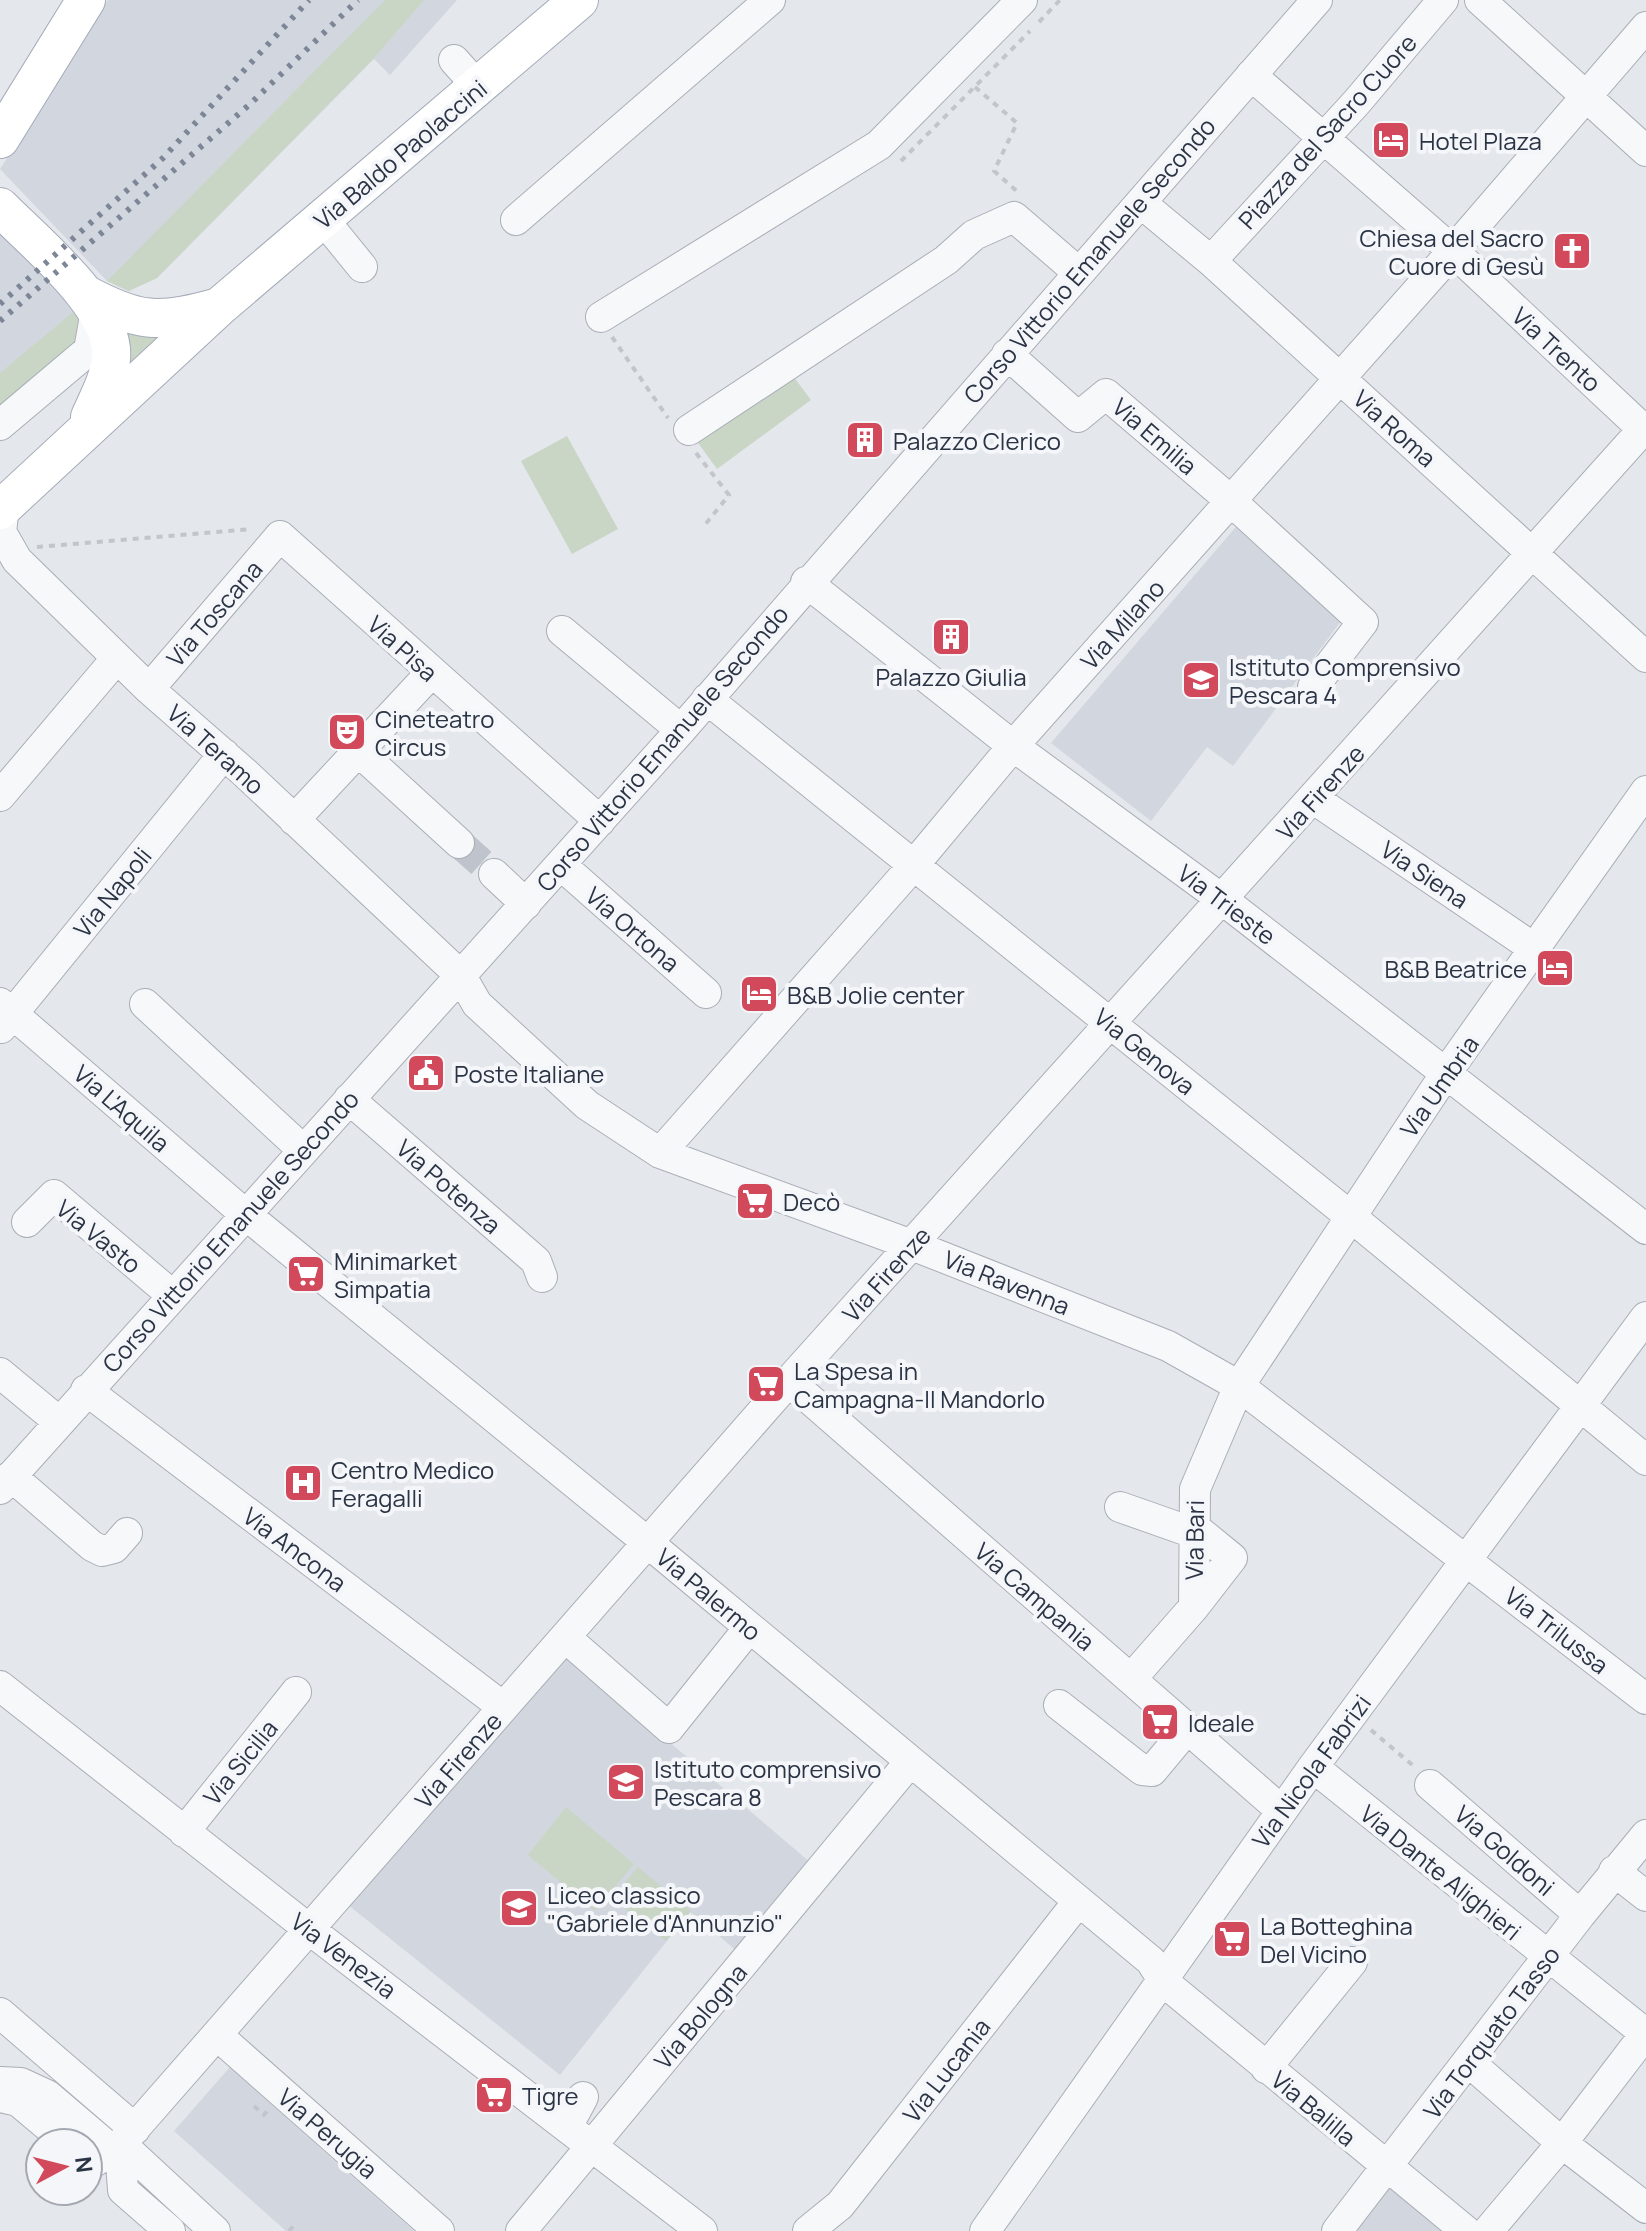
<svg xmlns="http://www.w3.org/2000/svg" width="1646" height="2231" viewBox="0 0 1646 2231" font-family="Manrope,sans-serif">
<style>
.built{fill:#d2d6de}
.green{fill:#c9d6c5}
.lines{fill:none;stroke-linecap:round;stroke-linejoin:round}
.minor-tunnel{stroke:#bfc3cb;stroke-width:30;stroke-dasharray:30 15;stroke-linecap:butt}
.minor-casing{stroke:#a9aeb7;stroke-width:32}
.major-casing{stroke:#a3abb8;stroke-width:40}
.path{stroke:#c2c5cb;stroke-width:4;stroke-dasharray:6 6;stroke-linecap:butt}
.minor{stroke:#f7f8fa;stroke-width:30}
.major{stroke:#fff;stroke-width:38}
.rail{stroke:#7d8696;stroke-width:6;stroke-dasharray:4 8;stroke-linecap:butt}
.labels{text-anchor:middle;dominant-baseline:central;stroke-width:8;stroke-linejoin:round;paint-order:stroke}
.street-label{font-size:24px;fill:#2b3445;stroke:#f4f6f9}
.poi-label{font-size:24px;fill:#2b3445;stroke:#f4f6f9;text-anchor:start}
</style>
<rect width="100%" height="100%" fill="#e4e7ec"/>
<path class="built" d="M108 0H457L390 75 374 59 157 278 128 291 107 281 0 169Z
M0 225 78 308 0 411Z
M1241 521 1344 617 1233 766 1207 747 1151 821 1051 743Z
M565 1653 811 1863 737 1951 690 1912 560 2075 347 1904Z
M230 2067 263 2097 414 2231H286L174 2131Z
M1391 2181 1452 2231H1350Z"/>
<path class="green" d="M385 0H424L374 58 157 278 129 291 107 281Z
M78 308 85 339 0 411V373Z
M124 327 168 330 127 368Z
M790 372 811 400 717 469 696 440Z
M567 436 618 529 572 554 521 461Z
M566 1807 634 1864 595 1911 528 1855Z
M638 1867 691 1911 666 1941 612 1898Z"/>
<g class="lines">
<path class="minor-tunnel" d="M459 843 494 874"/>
<g class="minor-casing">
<path id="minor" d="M1480 0 1646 151
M454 60 478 87
M1251 75 1453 251 1646 432
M1141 203 1211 261 1646 657
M323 219 362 267
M516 220 770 0
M1211 261 1356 103 1443 0
M601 317 879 145 1022 0
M1007 354 1078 417 1106 394 1231 501 1363 622 1313 687
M0 425 89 350 96 311
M689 430 946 260 974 235 1014 217 1078 272
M4 506 1 532 17 560 149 689 245 773 461 976 477 1004 587 1105 660 1153 912 1245 1168 1346 1239 1386 1646 1699
M806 582 1013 746 1223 900 1646 1229
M562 631 681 730
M149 689 280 536 600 821
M707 699 1350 1216 1646 1460
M357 750 459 843
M0 796 117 658
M1314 799 1535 949
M294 820 431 673
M561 865 706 993
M494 874 526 904
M0 1003 245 1214 647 1542 1151 1961 1164 1982 1466 2231
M145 1004 303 1150
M1 1028 224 754
M349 1099 536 1261 542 1277
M660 1153 913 866 1013 746 1453 251 1646 27
M27 1222 54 1195 172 1295
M0 1373 58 1421
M789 1381 1282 1811
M86 1390 503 1707
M11 1476 92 1546 102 1551 114 1548 127 1533
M0 1489 681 730 1317 0
M1120 1507 1194 1533
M1194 1607 1232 1558 1194 1527
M565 1637 669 1728 749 1628
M1131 1679 1194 1607 1195 1489 1239 1386 1446 1073 1646 791
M0 1686 310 1930 702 2231
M1059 1705 1142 1770 1152 1771 1187 1729
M1313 1767 1646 2034
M1430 1785 1580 1915
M184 1832 296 1692
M1614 1871 1646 1896
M0 2013 135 2129
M217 2035 439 2231
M1469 2062 1562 2143 1646 2208
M1266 2068 1352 1962
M0 2082 21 2083 47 2095 114 2152 121 2163 123 2190 170 2231
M0 2097 18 2101 68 2143
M563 2122 574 2114 583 2097
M121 2144 215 2231
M88 2158 94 2162 121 2144 789 1381 1646 426
M521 2231 909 1763
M808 2231 840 2205 1077 1903
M985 2231 1313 1767 1646 1317
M1337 2231 1580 1915 1646 1835
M1488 2231 1562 2143 1646 2033"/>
</g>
<g class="major-casing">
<path id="major" d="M0 139 86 0
M0 207C33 241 117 308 111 359 109 379 98 399 90 417
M85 294C137 322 158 324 215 308
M0 510 219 307 579 0"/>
</g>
<path class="path" d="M1039 22 1060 0
M975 87 1017 123 994 171 1019 193
M901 161 1030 31
M612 337 668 418
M696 453 729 495 704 526
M37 547 252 529
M1371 1730 1416 1768
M254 2106 264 2115 267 2111
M289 2231 296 2223"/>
<use href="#minor" class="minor"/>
<use href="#major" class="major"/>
<path class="rail" d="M0 304 163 158 309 0
M0 321 249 105 358 0"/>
</g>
<defs>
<g id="hotel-square" transform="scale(2)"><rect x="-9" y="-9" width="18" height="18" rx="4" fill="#d1495b" stroke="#f4f6f9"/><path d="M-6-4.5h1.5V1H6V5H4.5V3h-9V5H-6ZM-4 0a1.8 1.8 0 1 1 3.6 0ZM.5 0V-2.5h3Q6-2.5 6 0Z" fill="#fff"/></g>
<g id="church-square" transform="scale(2)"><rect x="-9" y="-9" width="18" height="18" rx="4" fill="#d1495b" stroke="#f4f6f9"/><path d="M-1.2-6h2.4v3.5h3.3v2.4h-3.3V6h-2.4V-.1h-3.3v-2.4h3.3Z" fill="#fff"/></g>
<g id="building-square" transform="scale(2)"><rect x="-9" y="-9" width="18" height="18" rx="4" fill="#d1495b" stroke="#f4f6f9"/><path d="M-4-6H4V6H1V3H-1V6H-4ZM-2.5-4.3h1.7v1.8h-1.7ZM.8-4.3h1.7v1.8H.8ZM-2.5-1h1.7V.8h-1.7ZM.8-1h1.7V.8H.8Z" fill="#fff"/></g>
<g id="school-square" transform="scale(2)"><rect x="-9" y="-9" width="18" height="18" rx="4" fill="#d1495b" stroke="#f4f6f9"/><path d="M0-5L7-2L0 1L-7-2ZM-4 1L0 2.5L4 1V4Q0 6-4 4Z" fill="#fff"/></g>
<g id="theatre-square" transform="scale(2)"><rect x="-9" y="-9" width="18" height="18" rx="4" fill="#d1495b" stroke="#f4f6f9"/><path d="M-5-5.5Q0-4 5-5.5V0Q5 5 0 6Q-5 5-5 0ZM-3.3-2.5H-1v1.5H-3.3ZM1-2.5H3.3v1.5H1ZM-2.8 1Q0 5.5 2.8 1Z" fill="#fff"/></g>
<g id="civic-square" transform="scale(2)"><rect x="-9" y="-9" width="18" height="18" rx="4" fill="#d1495b" stroke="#f4f6f9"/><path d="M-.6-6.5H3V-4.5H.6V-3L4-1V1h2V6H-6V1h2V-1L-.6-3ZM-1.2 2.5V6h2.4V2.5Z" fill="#fff"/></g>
<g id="supermarket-square" transform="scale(2)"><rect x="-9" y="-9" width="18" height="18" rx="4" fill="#d1495b" stroke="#f4f6f9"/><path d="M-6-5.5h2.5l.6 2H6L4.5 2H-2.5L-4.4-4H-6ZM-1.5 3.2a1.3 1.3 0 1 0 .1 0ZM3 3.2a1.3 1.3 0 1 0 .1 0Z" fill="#fff"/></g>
<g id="hospital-square" transform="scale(2)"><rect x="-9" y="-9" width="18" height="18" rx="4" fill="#d1495b" stroke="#f4f6f9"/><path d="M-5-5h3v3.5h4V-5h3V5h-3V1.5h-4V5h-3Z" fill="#fff"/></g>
</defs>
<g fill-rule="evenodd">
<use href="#hotel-square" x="1391" y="140"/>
<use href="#church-square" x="1572" y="251"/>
<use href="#building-square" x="865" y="440"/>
<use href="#building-square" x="951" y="637"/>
<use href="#school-square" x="1201" y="680"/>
<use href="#theatre-square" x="347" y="732"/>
<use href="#hotel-square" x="1555" y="968"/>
<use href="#hotel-square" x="759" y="994"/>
<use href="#civic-square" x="426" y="1073"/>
<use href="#supermarket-square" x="755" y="1201"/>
<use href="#supermarket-square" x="306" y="1274"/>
<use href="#supermarket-square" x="766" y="1384"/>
<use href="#hospital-square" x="303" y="1483"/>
<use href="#supermarket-square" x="1160" y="1722"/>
<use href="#school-square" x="626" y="1782"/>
<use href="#school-square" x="519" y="1908"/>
<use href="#supermarket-square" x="1232" y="1939"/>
<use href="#supermarket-square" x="494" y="2095"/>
</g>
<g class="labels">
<g class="street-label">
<text transform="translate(1327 131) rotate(-48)">Piazza del Sacro Cuore</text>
<text transform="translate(400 154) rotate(-40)">Via Baldo Paolaccini</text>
<text transform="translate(1089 260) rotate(-49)">Corso Vittorio Emanuele Secondo</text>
<text transform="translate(1557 349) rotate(43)">Via Trento</text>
<text transform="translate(1395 428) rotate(42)">Via Roma</text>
<text transform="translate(1155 436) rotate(41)">Via Emilia</text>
<text transform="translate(214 613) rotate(-49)">Via Toscana</text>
<text transform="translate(1122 624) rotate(-48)">Via Milano</text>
<text transform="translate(403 648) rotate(42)">Via Pisa</text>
<text transform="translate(662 748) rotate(-49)">Corso Vittorio Emanuele Secondo</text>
<text transform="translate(216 749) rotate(42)">Via Teramo</text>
<text transform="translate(1320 792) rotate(-48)">Via Firenze</text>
<text transform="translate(1425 874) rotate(34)">Via Siena</text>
<text transform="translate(112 892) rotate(-51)">Via Napoli</text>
<text transform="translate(1227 904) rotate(37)">Via Trieste</text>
<text transform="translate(633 929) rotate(41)">Via Ortona</text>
<text transform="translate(1145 1051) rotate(39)">Via Genova</text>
<text transform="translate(1439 1086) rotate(-55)">Via Umbria</text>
<text transform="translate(122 1108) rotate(41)">Via L'Aquila</text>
<text transform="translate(449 1186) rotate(41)">Via Potenza</text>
<text transform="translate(230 1231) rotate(-48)">Corso Vittorio Emanuele Secondo</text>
<text transform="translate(99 1236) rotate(39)">Via Vasto</text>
<text transform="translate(886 1274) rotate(-48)">Via Firenze</text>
<text transform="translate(1007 1282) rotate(22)">Via Ravenna</text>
<text transform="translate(1194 1540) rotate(-89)">Via Bari</text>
<text transform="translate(295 1549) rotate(37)">Via Ancona</text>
<text transform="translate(709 1594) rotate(40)">Via Palermo</text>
<text transform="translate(1035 1596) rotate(41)">Via Campania</text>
<text transform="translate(1557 1630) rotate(38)">Via Trilussa</text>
<text transform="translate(458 1760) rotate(-49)">Via Firenze</text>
<text transform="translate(240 1762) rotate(-51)">Via Sicilia</text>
<text transform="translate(1311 1771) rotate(-54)">Via Nicola Fabrizi</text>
<text transform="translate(1505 1850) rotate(41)">Via Goldoni</text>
<text transform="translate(1441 1872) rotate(39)">Via Dante Alighieri</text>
<text transform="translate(344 1955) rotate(37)">Via Venezia</text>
<text transform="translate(700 2016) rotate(-50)">Via Bologna</text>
<text transform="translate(1491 2032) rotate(-53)">Via Torquato Tasso</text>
<text transform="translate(946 2070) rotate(-52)">Via Lucania</text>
<text transform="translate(1314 2108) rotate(40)">Via Balilla</text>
<text transform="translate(328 2133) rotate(41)">Via Perugia</text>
</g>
<g class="poi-label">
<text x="1419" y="140">Hotel Plaza</text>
<text x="1544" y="237" text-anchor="end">Chiesa del Sacro<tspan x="1544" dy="28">Cuore di Gesù</tspan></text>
<text x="893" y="440">Palazzo Clerico</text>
<text x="1229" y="666">Istituto Comprensivo<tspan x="1229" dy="28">Pescara 4</tspan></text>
<text x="951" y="676" text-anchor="middle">Palazzo Giulia</text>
<text x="375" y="718">Cineteatro<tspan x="375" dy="28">Circus</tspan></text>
<text x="1527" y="968" text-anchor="end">B&amp;B Beatrice</text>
<text x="787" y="994">B&amp;B Jolie center</text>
<text x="454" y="1073">Poste Italiane</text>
<text x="783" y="1201">Decò</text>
<text x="334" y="1260">Minimarket<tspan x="334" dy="28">Simpatia</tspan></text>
<text x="794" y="1370">La Spesa in<tspan x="794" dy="28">Campagna-Il Mandorlo</tspan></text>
<text x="331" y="1469">Centro Medico<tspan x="331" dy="28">Feragalli</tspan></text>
<text x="1188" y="1722">Ideale</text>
<text x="654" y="1768">Istituto comprensivo<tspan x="654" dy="28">Pescara 8</tspan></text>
<text x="547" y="1894">Liceo classico<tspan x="547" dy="28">"Gabriele d'Annunzio"</tspan></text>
<text x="1260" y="1925">La Botteghina<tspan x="1260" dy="28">Del Vicino</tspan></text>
<text x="522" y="2095">Tigre</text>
</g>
</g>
<g transform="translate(64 2167) rotate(83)"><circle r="38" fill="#f4f6f9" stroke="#a4a8b1" stroke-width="2"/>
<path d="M0-6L14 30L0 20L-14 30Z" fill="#d1495b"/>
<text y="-12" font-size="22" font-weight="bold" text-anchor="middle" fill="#2b3445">N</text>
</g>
</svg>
